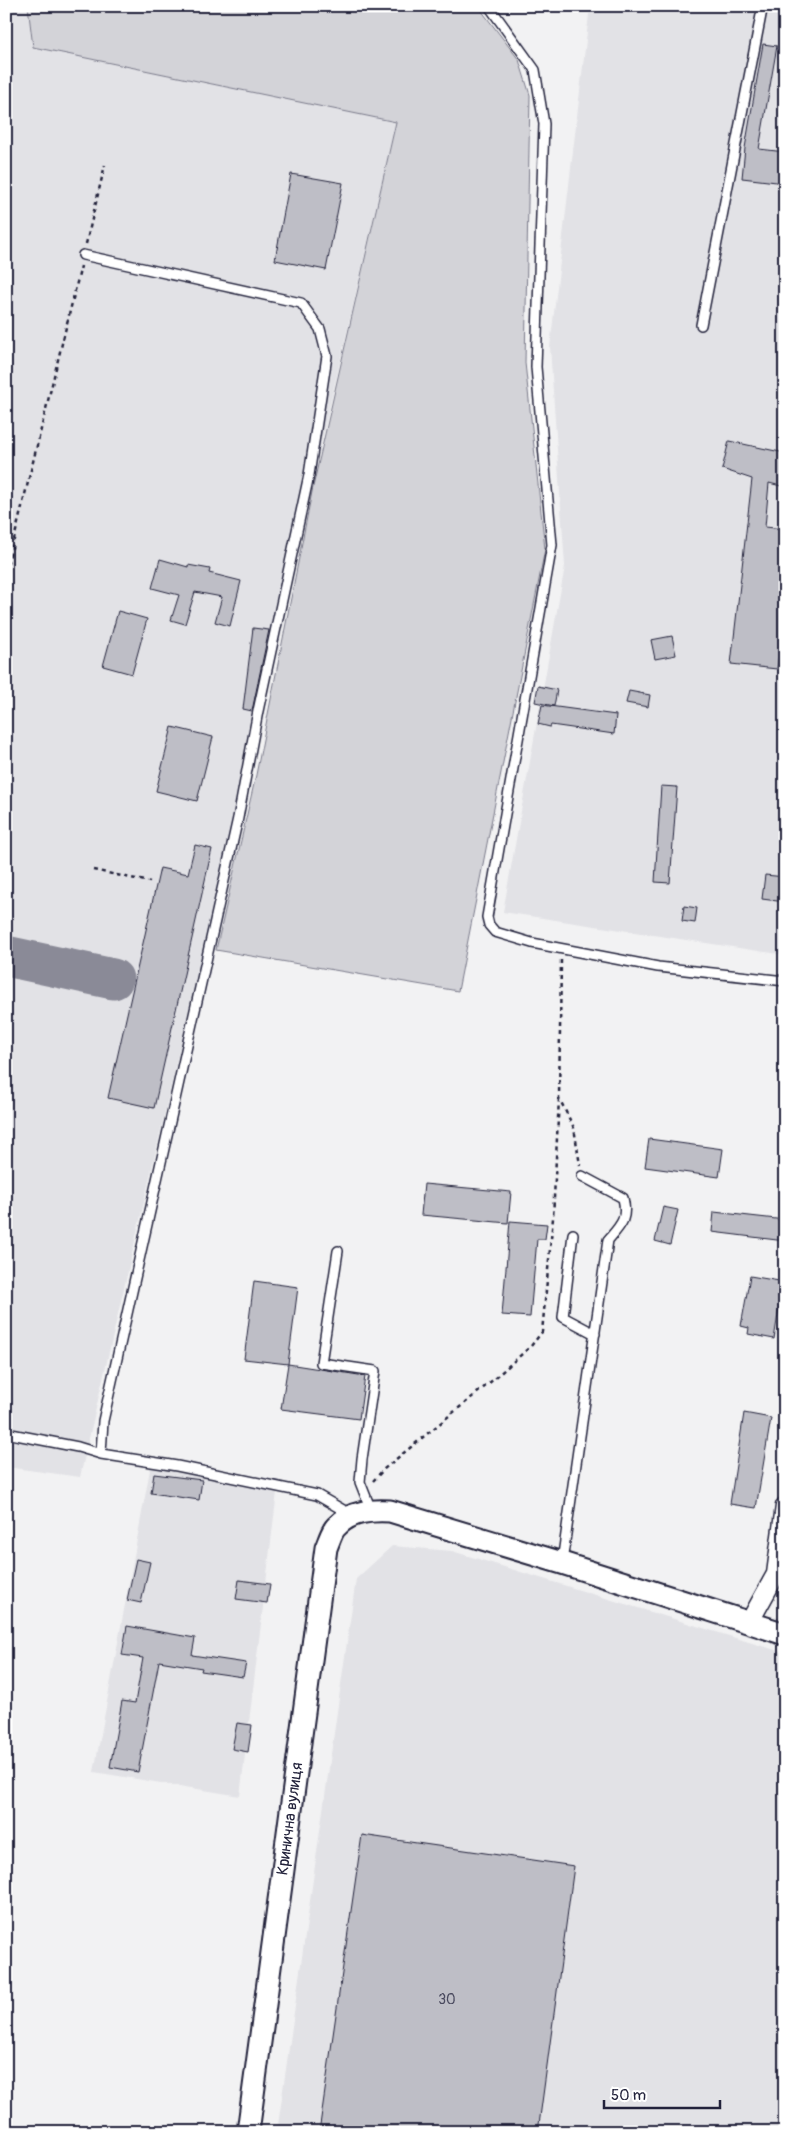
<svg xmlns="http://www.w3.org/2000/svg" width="791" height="2138" viewBox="0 0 791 2138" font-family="Pangolin,sans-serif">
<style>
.built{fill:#e2e2e6}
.green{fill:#d3d3d8;stroke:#7a7a8a}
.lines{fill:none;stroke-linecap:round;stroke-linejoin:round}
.taxiway{stroke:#8a8a97;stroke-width:41}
.building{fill:#bebec6;stroke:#22223b}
.service-casing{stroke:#22223b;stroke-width:12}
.minor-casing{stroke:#22223b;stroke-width:21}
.tertiary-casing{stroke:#22223b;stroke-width:25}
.path{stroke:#22223b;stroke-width:2.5;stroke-dasharray:4 4;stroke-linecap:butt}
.service{stroke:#fff;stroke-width:9}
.minor{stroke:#fff;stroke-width:18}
.tertiary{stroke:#fff;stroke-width:21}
.labels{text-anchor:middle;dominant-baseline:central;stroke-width:4;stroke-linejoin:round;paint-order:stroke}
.number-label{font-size:14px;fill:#49495e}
.street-label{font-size:16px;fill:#22223b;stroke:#fff}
</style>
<rect width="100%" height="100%" fill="#f2f2f3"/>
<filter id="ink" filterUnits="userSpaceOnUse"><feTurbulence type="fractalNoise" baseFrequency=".02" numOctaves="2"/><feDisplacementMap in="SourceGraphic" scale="10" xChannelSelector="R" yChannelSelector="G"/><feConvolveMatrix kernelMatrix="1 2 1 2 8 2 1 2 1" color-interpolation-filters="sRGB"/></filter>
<g filter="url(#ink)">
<path class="built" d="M6 6H28L33 47 396 122 80 1477 6 1467Z
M590 6H785V955L503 912 565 566 550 347Z
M151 1464 277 1492 240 1796 94 1772Z
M392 1546 452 1551 785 1653V2132H277L356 1579Z"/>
<path class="green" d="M28 6H478L519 60 530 95 525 363 545 549 458 991 216 950 256 775 313 487 396 122 33 47Z"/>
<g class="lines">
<path class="taxiway" d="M6 956 113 979"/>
</g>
<path class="building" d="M763 44 777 46 759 149 785 152V183L742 178 745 148Z
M291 174 343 183 326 270 275 260Z
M729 441 785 453V487L769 483 765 527 785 529V607L777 669 731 664 752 479 722 469Z
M160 559 188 567V565L210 569 209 573 241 581 230 626 215 622 222 597 195 592 185 624 171 620 179 595 152 588Z
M118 611 147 619 132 674 103 666Z
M253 628 269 630 252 711 243 709Z
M672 636 676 655 655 659 651 640Z
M538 686 557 690 554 706 535 702Z
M629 691 650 695 648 707 626 703Z
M542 705 616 715 614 734 551 725 550 727 538 724Z
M172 727 213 737 197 801 156 791Z
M661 786 677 787 670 883 655 882Z
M195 845 212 849 154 1108 108 1098 160 868 188 874Z
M765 875 785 877V902L762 899Z
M684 906 697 908 695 923 682 921Z
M649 1139 723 1149 719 1177 645 1167Z
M424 1184 511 1192 508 1223 421 1215Z
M663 1207 678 1210 670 1245 655 1241Z
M714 1212 785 1220V1241L712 1232Z
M510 1221 547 1224 545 1239H537L530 1317 502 1315Z
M750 1276 785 1282V1296H781L774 1339 748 1334 749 1328 741 1326Z
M254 1281 298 1287 288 1364 244 1359Z
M288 1364 365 1376 359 1419 281 1409Z
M744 1413 771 1418 756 1508 730 1504Z
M154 1474 202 1480 199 1500 151 1493Z
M136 1559 150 1562 141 1603 127 1600Z
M239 1580 270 1584 267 1603 236 1599Z
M127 1626 195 1638 192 1655 246 1663 243 1677 201 1671 202 1668 159 1661 138 1772 110 1767 122 1701 135 1703 143 1658 122 1655Z
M237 1723 252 1725 248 1752 232 1749Z
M362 1835 574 1866 538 2132H319Z"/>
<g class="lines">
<g class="service-casing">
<path id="service" d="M489 6 535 70 544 124 536 367 552 545 487 917 489 925 495 932 532 943 658 967 785 981
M83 255 301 303 320 329 327 356 309 475 258 711 238 818 103 1421 101 1454
M701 325 762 10 764 6
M573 1234 563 1317 595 1334
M338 1251 321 1363 375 1371 362 1459 360 1482 371 1510
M6 1433 78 1447 101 1454 177 1466 317 1495 350 1514
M562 1562 608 1240C621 1225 628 1219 623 1198L582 1176"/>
</g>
<g class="minor-casing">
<path id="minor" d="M750 1621 776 1574 785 1506"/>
</g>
<g class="tertiary-casing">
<g id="tertiary">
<path id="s1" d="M248 2132 326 1548C329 1541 332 1530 337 1526 351 1511 372 1510 390 1511L562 1563 785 1634"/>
</g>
</g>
<path class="path" d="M86 244 105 165
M6 572 81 266
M93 870 150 882
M561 960 559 1098 574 1128 580 1165
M373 1481 384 1469 487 1385 531 1346 542 1332 553 1218 559 1098"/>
<use href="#service" class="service"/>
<use href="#minor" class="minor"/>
<use href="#tertiary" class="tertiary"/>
</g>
</g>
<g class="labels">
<g class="number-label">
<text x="447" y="1999">30</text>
</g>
<g class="street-label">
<text stroke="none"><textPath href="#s1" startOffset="316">Кринична вулиця</textPath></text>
</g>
</g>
<rect width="791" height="2138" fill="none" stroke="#fff" stroke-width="25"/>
<rect x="12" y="12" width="766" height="2113" fill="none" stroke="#22223b" stroke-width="2" filter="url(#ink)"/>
<path d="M604 2100v8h116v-8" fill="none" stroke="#22223b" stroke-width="2.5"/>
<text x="611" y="2100" font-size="15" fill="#22223b" stroke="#ffffff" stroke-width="4" paint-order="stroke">50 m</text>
</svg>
